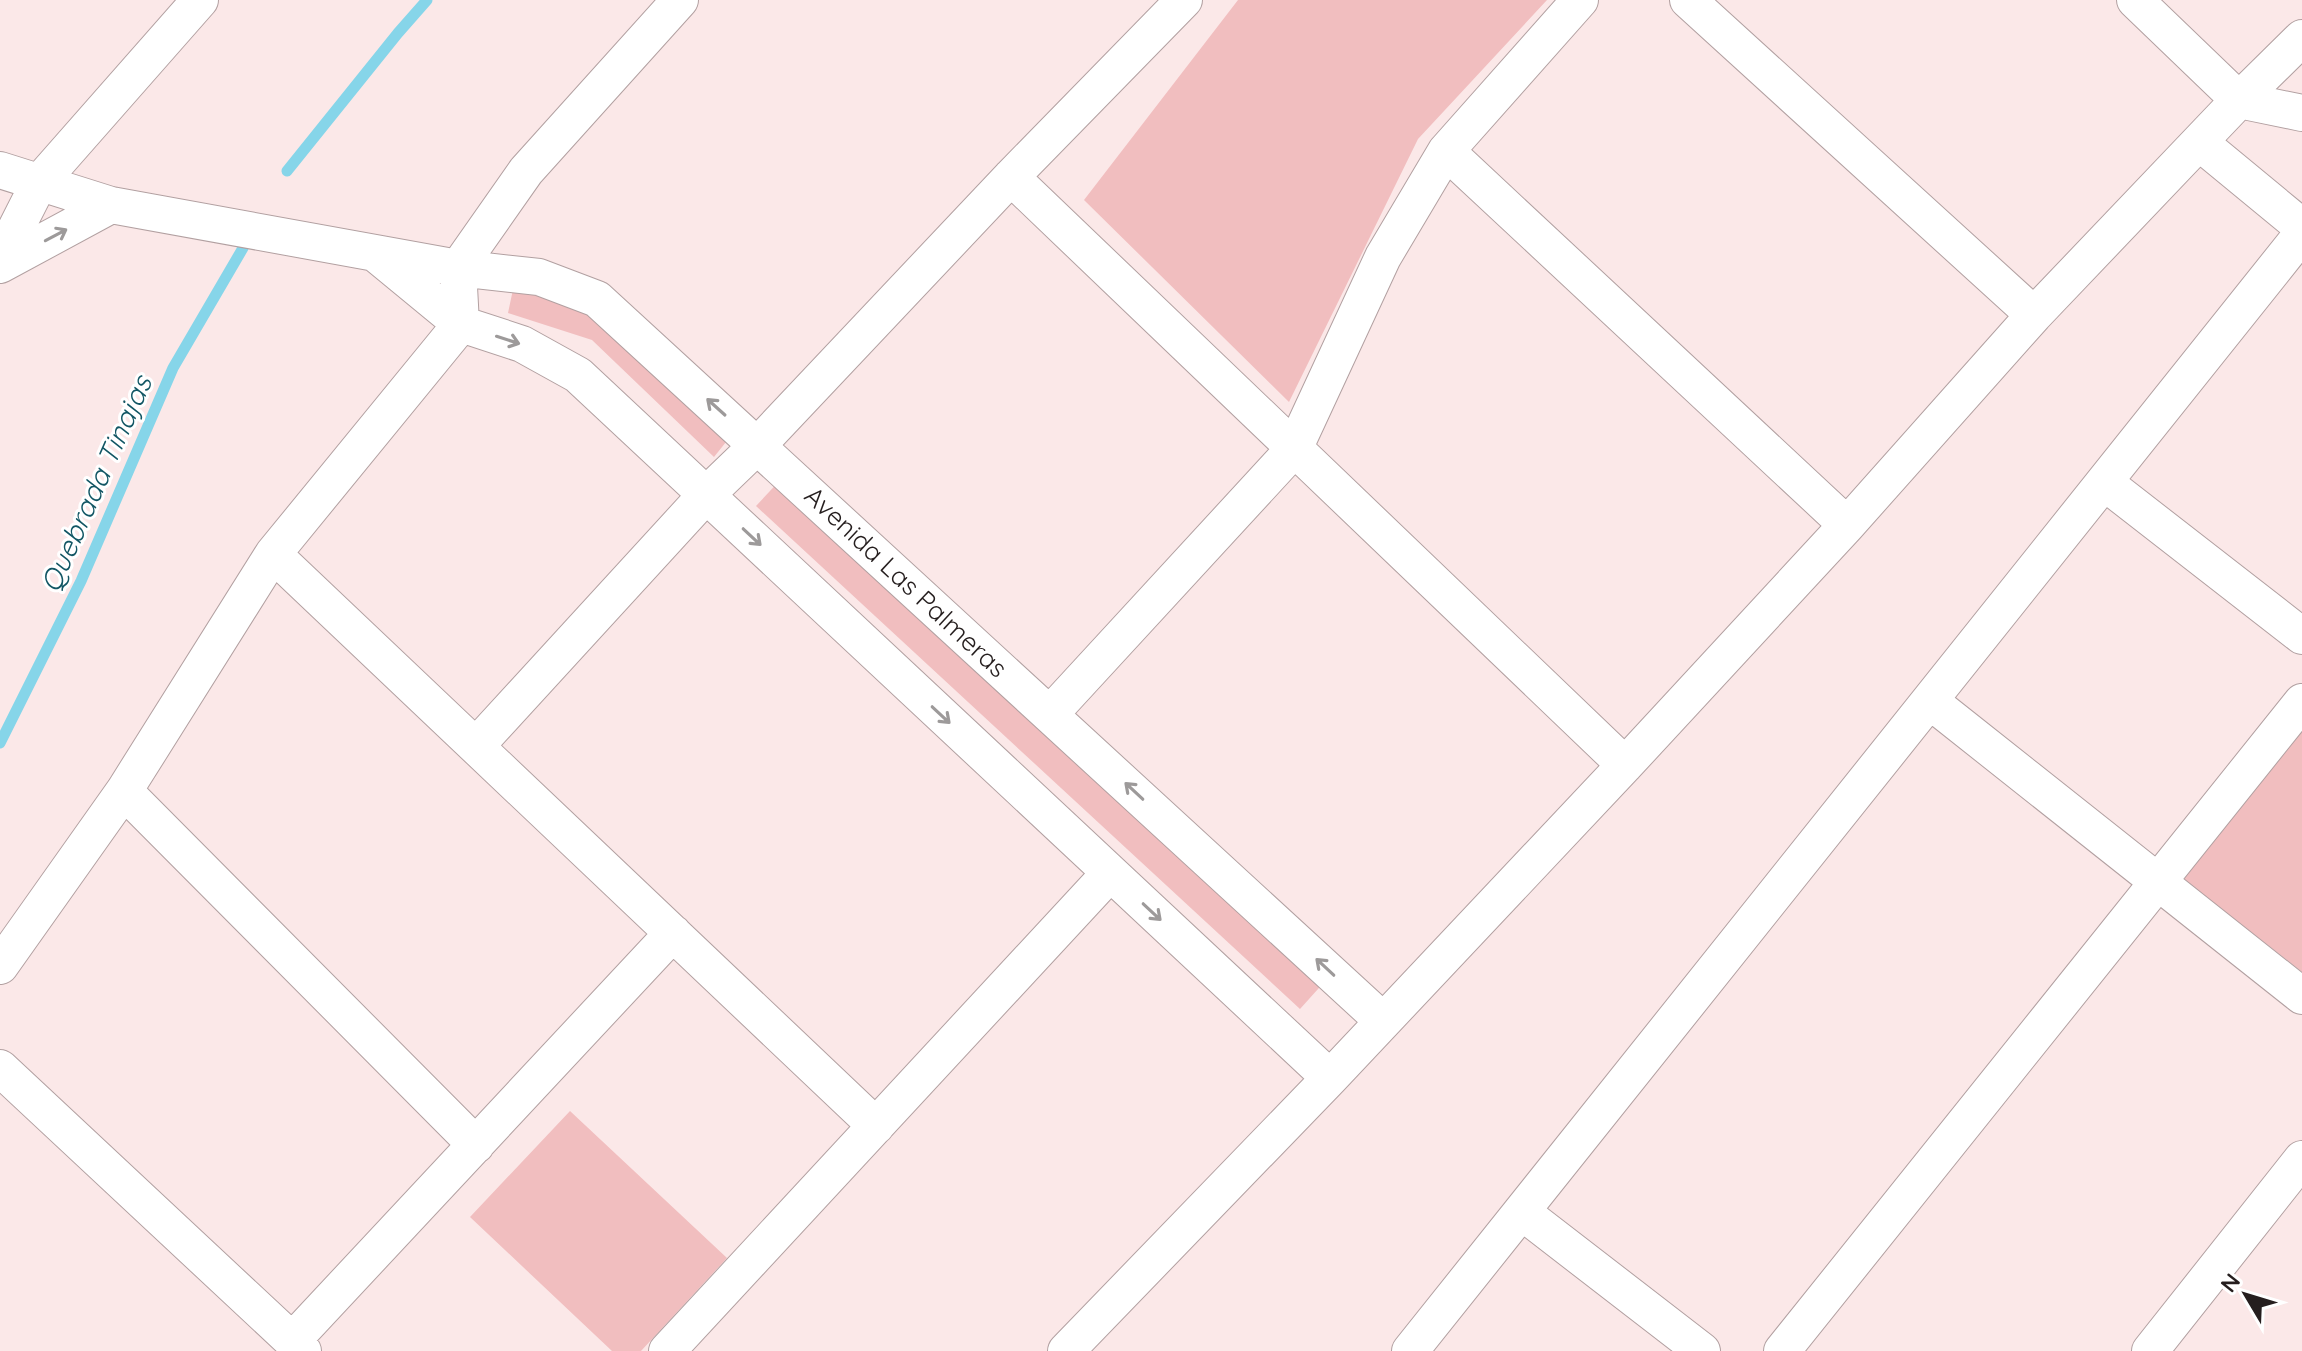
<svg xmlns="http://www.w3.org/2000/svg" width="2302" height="1351" viewBox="0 0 2302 1351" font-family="Quicksand,sans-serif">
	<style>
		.green { fill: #f1bebf }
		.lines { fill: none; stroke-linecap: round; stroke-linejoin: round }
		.stream { stroke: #86d5e9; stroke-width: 11 }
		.minor-casing { stroke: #b2a0a1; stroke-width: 38 }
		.minor { stroke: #fff; stroke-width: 36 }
		.oneway { stroke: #9d9a9a }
		.labels { text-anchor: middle; stroke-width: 6; stroke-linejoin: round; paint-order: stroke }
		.street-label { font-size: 26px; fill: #251e1e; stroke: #fff }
		.water-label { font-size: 28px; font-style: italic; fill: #125664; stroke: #fff }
	</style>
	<rect width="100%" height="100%" fill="#fbe8e8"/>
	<path class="green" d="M1238 0H1547L1418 139 1289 402 1084 200Z
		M515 280 595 308 734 432 714 457 592 340 508 313Z
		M784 476 1327 979 1300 1009 756 506Z
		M2302 715V972L2178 875Z
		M570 1111 727 1258 641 1351H612L470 1217Z"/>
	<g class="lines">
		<path class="stream" d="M287 171 398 33 427 0
			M0 743 81 581 173 368 243 248"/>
		<g class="minor-casing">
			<path id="minor" d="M1688 0 2034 315
				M2135 0 2239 100 2302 113
				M2199 142 2302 227
				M1446 151 1847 525
				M0 170 111 205 458 268 539 277 597 299 1382 1020
				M1011 177 1625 765
				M376 254 461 324 522 344 578 375 1330 1078
				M0 260 39 183 200 0
				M0 265 111 205
				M2104 482 2302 636
				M273 554 876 1126
				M1930 701 2302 996
				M1050 714 1294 449 1383 257 1446 151 1580 0
				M476 746 706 495 758 445 1011 177 1184 0
				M124 791 476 1145
				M0 966 124 791 273 554 461 324 458 268 526 171 680 0
				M0 1068 303 1351
				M1522 1212 1702 1351
				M292 1341 673 933
				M667 1351 1110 873
				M1066 1351 1330 1078 1625 765 1847 525 2034 315 2239 100 2302 38
				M1410 1351 2302 234
				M1782 1351 2302 702
				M2150 1351 2302 1159"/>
		</g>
		<use href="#minor" class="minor"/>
	</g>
	<defs><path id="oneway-shaft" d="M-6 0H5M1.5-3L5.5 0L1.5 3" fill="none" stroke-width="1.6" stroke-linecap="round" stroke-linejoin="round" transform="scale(2)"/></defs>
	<g class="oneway">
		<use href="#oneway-shaft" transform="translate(56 235) rotate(-28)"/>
		<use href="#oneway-shaft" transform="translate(508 340) rotate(18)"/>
		<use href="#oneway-shaft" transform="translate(716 407) rotate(-138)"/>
		<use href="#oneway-shaft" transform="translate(752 537) rotate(43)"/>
		<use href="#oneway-shaft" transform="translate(941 715) rotate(43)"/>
		<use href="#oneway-shaft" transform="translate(1134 791) rotate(-137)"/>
		<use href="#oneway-shaft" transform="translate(1152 912) rotate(43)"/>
		<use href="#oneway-shaft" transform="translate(1325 967) rotate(-137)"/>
	</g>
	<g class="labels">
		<g class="street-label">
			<text transform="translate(906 582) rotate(43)" y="9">Avenida Las Palmeras</text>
		</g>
		<g class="water-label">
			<text transform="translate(96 484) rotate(-66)" y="10">Quebrada Tinajas</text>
		</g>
	</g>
	<g transform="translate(2246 1295) rotate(308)" stroke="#ffffff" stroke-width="6" paint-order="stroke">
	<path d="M0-6L14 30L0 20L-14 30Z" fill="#251e1e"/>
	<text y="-12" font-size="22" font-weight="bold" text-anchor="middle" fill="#251e1e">N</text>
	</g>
</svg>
